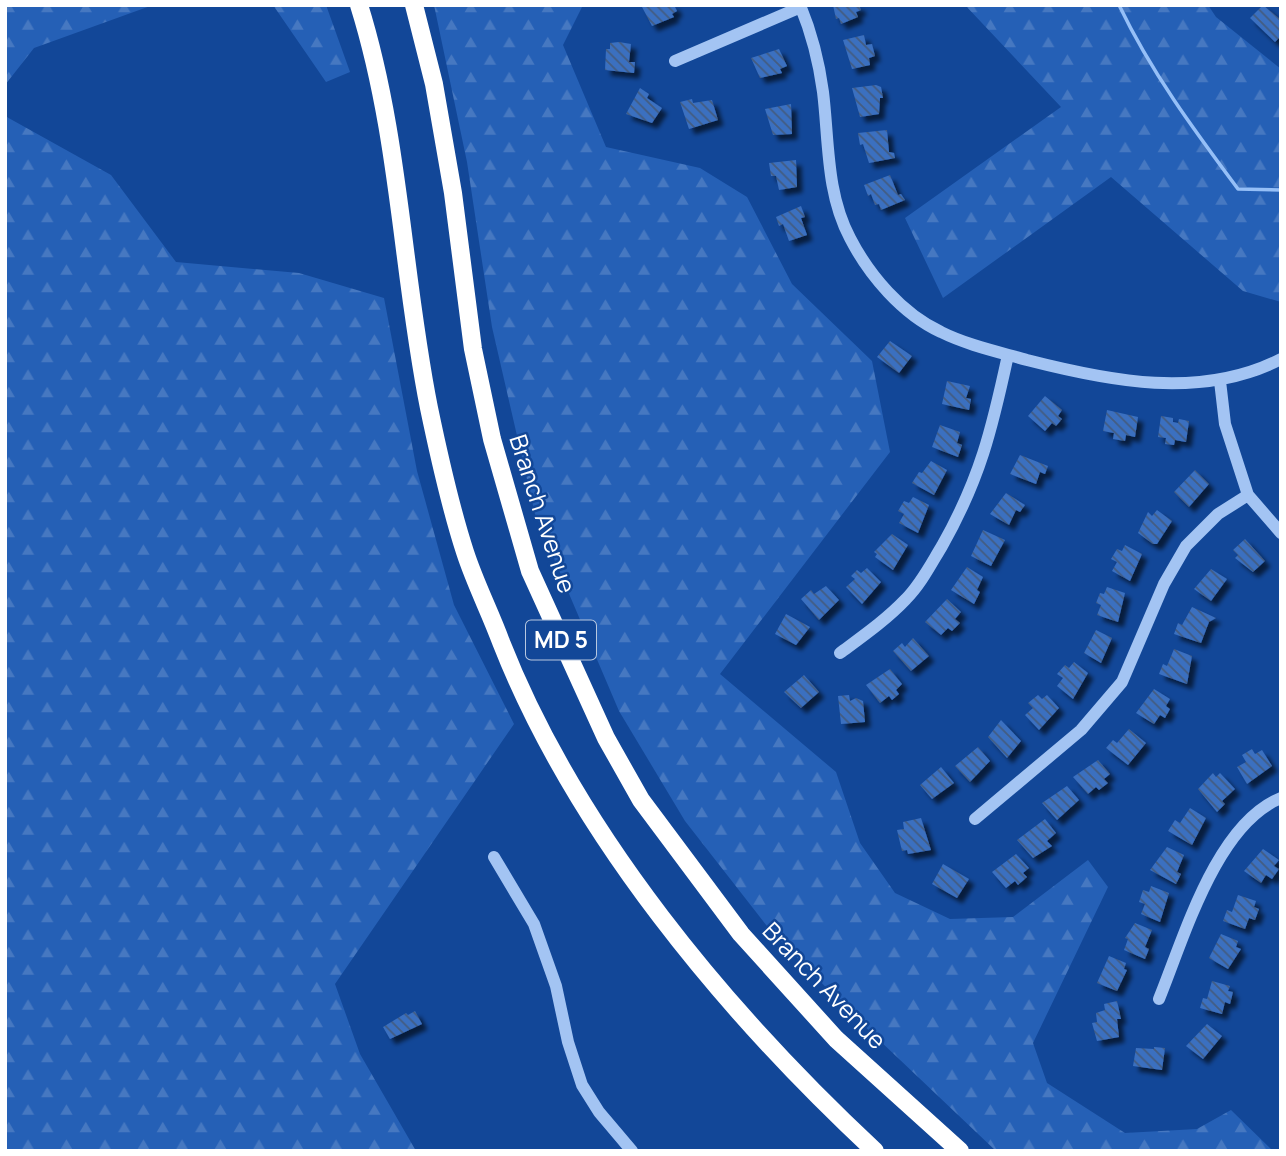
<svg xmlns="http://www.w3.org/2000/svg" width="1286" height="1156" viewBox="0 0 1286 1156" font-family="Manrope,sans-serif">
	<style>
		.forest { fill: url(#forest-firs) }
		.lines { fill: none; stroke-linecap: round; stroke-linejoin: round }
		.stream { stroke: #95bff7; stroke-width: 3.5 }
		.building { fill: url(#building-back-hatch); filter: url(#shadow) }
		.minor { stroke: #a3c4f3; stroke-width: 12 }
		.highway { stroke: #fff; stroke-width: 18 }
		.labels { text-anchor: middle; stroke-width: 5; stroke-linejoin: round; paint-order: stroke }
		.shield { fill: #124798; stroke: #b8c8e0; stroke-width: 2 }
		.shield-label { font-size: 23px; font-weight: bold; fill: #fff }
		.street-label { font-size: 24px; fill: #fff; stroke: #124798 }
	</style>
	<defs>
		<pattern id="forest-firs" width="22" height="20" patternUnits="userSpaceOnUse" patternTransform="scale(1.75)"><rect width="22" height="20" fill="#2560b6"/><path d="M5 1l3.5 6h-7zM16 11l3.5 6h-7z" fill="#4678c1"/></pattern>
		<pattern id="building-back-hatch" width="6" height="6" patternUnits="userSpaceOnUse" patternTransform="scale(1.75)"><rect width="6" height="6" fill="#3b70c0"/><path d="M-1 5l2 2M0 0l6 6M5-1l2 2" fill="none" stroke="#445c80"/></pattern>
		<filter id="shadow"><feDropShadow dx="5.5" dy="5.5" stdDeviation="2" flood-color="#0009"/></filter>
	</defs>
	<rect width="100%" height="100%" fill="#124798"/>
	<path class="forest" d="M5 5H153L34 48 5 85Z
		M273 5H326L350 72 326 82Z
		M434 5H583L563 45 606 147 700 168 747 197 792 284 872 361 890 452 720 674 836 772 860 843 895 893 950 919 1013 917 1088 860 1108 887 1033 1043 1047 1083 1125 1133 1197 1129 1231 1110 1273 1151H996L858 1020 770 930 685 821 619 711 535 514 492 327 467 162Z
		M965 5H1208L1216 17 1281 69V302L1243 291 1111 177 943 298 905 218 1061 107Z
		M5 116 111 175 176 262 299 273 384 298 417 471 454 605 514 724 335 984 360 1054 416 1151H5Z"/>
	<g class="lines">
		<path class="stream" d="M1119 5C1151 72 1194 130 1238 189L1281 190"/>
	</g>
	<path class="building" d="M641 5H674L677 11 672 14 674 17 652 26Z
		M833 5H859L861 10 856 12 858 17 841 24 839 18 836 19Z
		M1263 5 1281 20V36L1275 42 1250 18Z
		M864 35 866 45 872 44 875 56 869 58 870 65 852 69 843 40Z
		M619 42 631 44 629 62H635L634 73 605 70 606 49H610V43Z
		M779 49 787 66 780 69 782 73 760 78 751 58Z
		M876 85 881 87 883 98H880L879 114 860 117 852 88Z
		M640 88 649 94 647 98 662 108 652 123 626 114Z
		M692 99 693 103 712 100 718 120 689 129 680 102Z
		M791 104 792 134 773 135 765 109Z
		M887 130 889 152 894 153 895 158 869 163 863 144 860 145 858 133Z
		M796 160 797 187 779 190 776 176H771L769 163Z
		M890 175 898 195 901 194 905 200 881 210 879 204 875 205 871 194 868 196 864 185Z
		M801 206 805 217 801 218 807 235 789 241 783 224 779 226 776 217Z
		M890 341 912 356 899 373 877 357Z
		M947 381 970 386 966 398 971 399 969 410 942 404Z
		M1045 396 1062 410 1058 416 1062 419 1056 426 1052 423 1045 431 1028 416Z
		M1107 410 1138 417 1135 437 1126 435 1125 441 1113 439 1114 433 1103 431Z
		M1161 416 1173 418V422L1178 423 1179 419 1189 421 1186 442 1175 440 1174 445 1165 444 1166 438 1158 437Z
		M940 425 960 432 957 443 962 445 958 457 932 447Z
		M1020 455 1048 466 1045 474 1040 472 1036 484 1010 474Z
		M931 461 947 470 934 495 912 483 919 472 922 473Z
		M1195 470 1209 484 1189 507 1174 492Z
		M1006 493 1025 505 1020 512 1016 510 1009 525 990 514Z
		M913 497 929 505 918 533 899 523 904 514 898 511 904 501 909 503Z
		M1157 510 1172 521 1157 544H1153L1138 533 1148 512 1152 516Z
		M983 530 1005 540 991 566 971 556Z
		M892 534 908 545 893 570 875 557 877 554 874 552Z
		M1245 539 1265 561 1253 572 1235 558 1238 555 1233 550Z
		M1125 545 1142 554 1130 581 1112 571 1117 562 1111 559 1117 549 1122 551Z
		M967 567 983 577 977 590 980 592 974 604 951 590Z
		M867 568 881 582 862 604 846 587 855 579 851 576 857 570 861 573Z
		M1211 569 1227 579 1211 601 1194 589Z
		M826 586 839 600 819 620 801 599 811 590 814 594Z
		M1107 587 1125 593 1118 622 1097 615 1101 605 1096 603 1100 593 1104 594Z
		M947 599 961 612 955 619 960 623 952 631 948 628 941 635 925 622Z
		M1192 607 1216 618 1209 622 1201 643 1174 634 1178 623 1182 625Z
		M786 614 810 627 796 645 775 634Z
		M1096 630 1112 638 1101 663 1084 653Z
		M913 638 929 656 911 671 893 651 902 643 905 647Z
		M1174 649 1192 656 1187 684 1159 674 1163 664 1167 666Z
		M1074 662 1088 673 1073 699 1057 686 1063 678 1057 674 1065 665 1069 668Z
		M890 669 902 684 896 690 899 694 892 700 889 696 880 703 866 685Z
		M804 675 819 692 801 708 784 692Z
		M1154 689 1170 699 1166 706 1170 709 1165 718 1160 715 1154 724 1136 713Z
		M849 695 850 701 856 698 863 701 865 722 841 724 838 696Z
		M1038 695 1042 699 1047 695 1059 708 1039 730 1025 715 1033 708 1028 703Z
		M1001 720 1021 741 1007 758 988 737Z
		M1129 729 1146 743 1128 765 1106 748 1113 740 1117 743Z
		M978 747 990 761 970 782 955 766Z
		M1252 749 1255 754 1262 750 1272 766 1247 784 1237 767 1246 762 1242 755Z
		M1098 760 1110 774 1104 779 1108 783 1099 790 1096 787 1088 794 1073 777Z
		M941 767 954 783 932 799 920 785Z
		M1213 773 1216 777 1220 773 1235 789 1222 801 1225 804 1217 812 1198 789Z
		M1067 786 1079 800 1057 820 1042 803Z
		M1190 808 1206 818 1192 845 1168 831 1175 820 1180 823Z
		M921 818 931 850 908 854 907 850 902 851 897 830 904 829 903 822Z
		M1045 819 1056 833 1047 841 1052 846 1033 858 1017 840Z
		M1167 847 1184 855 1177 872 1181 874 1176 884 1150 870Z
		M1263 849 1279 860 1274 866 1279 869 1272 879 1266 875 1261 883 1244 871Z
		M1016 854 1029 868 1023 873 1027 877 1018 885 1015 881 1006 888 992 872Z
		M943 864 969 879 957 898 932 884Z
		M1151 886 1169 893 1160 922 1141 914 1145 904 1139 902 1143 890 1149 892Z
		M1238 895 1256 901 1254 907 1259 909 1255 920 1249 918 1245 929 1223 921 1227 910 1232 912Z
		M1135 923 1152 930 1145 947 1149 949 1145 959 1124 950 1128 939 1125 938Z
		M1221 934 1238 941 1236 947 1241 949 1228 969 1209 958Z
		M1109 956 1126 963 1124 969 1127 970 1117 991 1097 983Z
		M1212 981 1230 986 1228 991 1233 992 1230 1004 1225 1002 1222 1014 1200 1008 1203 998 1207 999Z
		M1117 1001 1121 1019H1117L1119 1037 1097 1041 1092 1023 1097 1022 1096 1013 1105 1010 1104 1004Z
		M415 1011 422 1024 390 1039 383 1027 406 1013 408 1015Z
		M1207 1024 1222 1036 1203 1059 1186 1046Z
		M1154 1047 1165 1048 1162 1070 1133 1066 1136 1048 1154 1049Z"/>
	<g class="lines">
		<path class="minor" d="M800 5C812 34 819 62 823 92 829 141 826 193 850 238 869 275 902 314 941 332 967 345 999 352 1027 360 1109 381 1201 400 1281 359
			M675 61 801 7
			M1220 381 1225 424 1248 495 1281 533
			M840 653C863 636 886 620 906 599 921 584 931 564 942 546 980 479 992 429 1008 355
			M975 819 1081 730 1122 682 1164 584 1186 546 1218 514 1248 495
			M494 857 534 924 556 986 568 1042 582 1085 599 1112 632 1151
			M1159 999C1184 938 1216 824 1281 798"/>
		<path class="highway" d="M359 5C400 136 402 274 429 408 439 456 450 506 465 552 475 583 490 612 501 642 576 833 727 1013 875 1151
			M414 5 434 84 453 193 473 349 492 439 530 571 606 738 641 800 741 934 836 1039 960 1151"/>
	</g>
	<g class="labels">
		<rect class="shield" x="526" y="620.5" width="70" height="39" rx="5"/>
		<g class="shield-label">
			<text x="561" y="648">MD 5</text>
		</g>
		<g class="street-label">
			<text transform="translate(542 514) rotate(72)" y="8">Branch Avenue</text>
			<text transform="translate(824 986) rotate(46)" y="8">Branch Avenue</text>
		</g>
	</g>
	<rect width="1286" height="1156" fill="none" stroke="#ffffff" stroke-width="14"/>
</svg>
